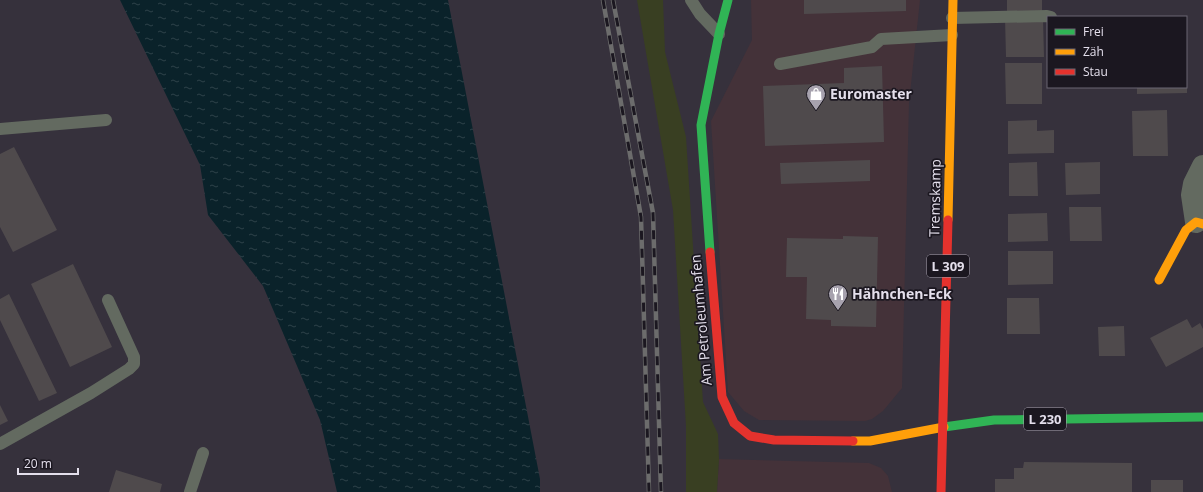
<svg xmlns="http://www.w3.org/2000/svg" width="1203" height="492" viewBox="0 0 1203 492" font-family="'Open Sans',sans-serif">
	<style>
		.commercial { fill: #443239 }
		.green { fill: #393f22 }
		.water { fill: url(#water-ripples) }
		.building { fill: #4f4a4c }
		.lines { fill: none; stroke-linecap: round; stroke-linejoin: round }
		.lane { stroke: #636a60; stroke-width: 12 }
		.street { stroke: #636a60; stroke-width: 22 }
		.fast { stroke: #30b455; stroke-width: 9 }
		.slow { stroke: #ff9f0a; stroke-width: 9 }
		.jam { stroke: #e5322d; stroke-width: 9 }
		.rail-casing { stroke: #6c6c6c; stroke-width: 4.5 }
		.rail { stroke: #1b1720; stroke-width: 3; stroke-dasharray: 9; stroke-linecap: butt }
		.labels { text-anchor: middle; stroke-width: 3.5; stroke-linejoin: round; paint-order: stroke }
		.shield { fill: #1b1720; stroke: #a8a3af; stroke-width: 1 }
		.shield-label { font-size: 13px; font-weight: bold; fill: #e4dfec }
		.poi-label { font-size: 14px; font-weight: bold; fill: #e4dfec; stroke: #1b1720; text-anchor: start }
		.street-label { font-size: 14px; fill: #e4dfec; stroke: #1b1720 }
	</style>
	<defs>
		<pattern id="water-ripples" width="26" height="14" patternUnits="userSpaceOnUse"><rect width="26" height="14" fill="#0a222a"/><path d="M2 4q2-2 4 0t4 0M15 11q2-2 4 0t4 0" fill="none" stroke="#2e4249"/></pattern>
	</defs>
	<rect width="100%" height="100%" fill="#36313c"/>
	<path class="commercial" d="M751 0H920L909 103 902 388 883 411 872 419 865 421 759 420 744 411 728 392 711 121 752 40Z
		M719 459 869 463 881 468 888 476 892 492H717Z"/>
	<path class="green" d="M637 0H663L665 52 686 137 703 402 718 434 719 459 717 492H686V426L673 210Z"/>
	<path class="water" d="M120 0H448L540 479V492H337L320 420 263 286 208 215 200 165Z"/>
	<path class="building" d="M804 0H906V11L804 14Z
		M1007 0H1042V11L1007 12Z
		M1005 18H1043L1044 57H1006Z
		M1005 63H1042V104H1006Z
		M882 66 884 142 765 146 763 86 844 83V68Z
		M1137 87H1187V93L1137 94Z
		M1167 110 1168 156H1133L1132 111Z
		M1037 120V131L1054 130V153L1008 154V121Z
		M14 147 57 230 13 252 0 227V154Z
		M870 160V181L781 184 780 163Z
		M1037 162 1038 196H1009V163Z
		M1100 162V194L1066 195 1065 163Z
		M1069 207H1101L1102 241H1070Z
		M1047 213 1048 241 1008 242V214Z
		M843 236 878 237 876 327 831 326V320L806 319 807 277H786L787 238 843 239Z
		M1008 251H1053V284L1008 285Z
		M73 264 112 347 70 367 31 284Z
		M9 294 57 393 39 401 0 320V299Z
		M1007 298H1039L1040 334H1007Z
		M1187 319 1192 328 1200 323 1203 329V347L1166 367 1150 338Z
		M1124 326 1125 356H1099L1098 327Z
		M0 405 8 421 0 425Z
		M1024 462 1132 463V492H995V479H1014V468H1023Z
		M116 470 162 484 160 492H109Z
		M1151 480H1183V492H1151Z"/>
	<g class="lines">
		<path class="lane" d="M691 0 700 14 719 34
			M952 18 1047 16 1051 17
			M780 64 872 47 881 39 952 35
			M0 129 106 120
			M0 444 91 393 129 369 134 364V357L108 300
			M190 492 203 453"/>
		<path class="street" d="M1196 222 1192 195 1194 184 1203 166"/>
		<path class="fast" d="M710 252 701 125 719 34 728 0
			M944 427 994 420 1203 417"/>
		<path class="slow" d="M948 220 953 0
			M1159 280 1186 230 1196 222 1203 224
			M853 441H870L944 427"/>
		<path class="jam" d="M710 252 722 397 734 423 750 436 774 440 853 441
			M941 492 948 220"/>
		<g class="rail-casing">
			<path id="rail" d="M603 0 641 217 649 492
				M613 0 653 213 661 492"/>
		</g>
		<use href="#rail" class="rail"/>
	</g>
	<defs>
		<g id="shop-pin" transform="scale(1)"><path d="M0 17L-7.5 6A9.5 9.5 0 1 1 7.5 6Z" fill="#a7a2ae" stroke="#1b1720"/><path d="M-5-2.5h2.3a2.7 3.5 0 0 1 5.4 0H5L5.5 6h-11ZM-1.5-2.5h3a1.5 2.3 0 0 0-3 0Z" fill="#fff"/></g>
		<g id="restaurant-pin" transform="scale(1)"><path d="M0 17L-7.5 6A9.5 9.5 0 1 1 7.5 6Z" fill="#a7a2ae" stroke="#1b1720"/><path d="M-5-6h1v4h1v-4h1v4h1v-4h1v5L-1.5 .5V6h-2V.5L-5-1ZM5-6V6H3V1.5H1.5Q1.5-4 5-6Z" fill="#fff"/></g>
	</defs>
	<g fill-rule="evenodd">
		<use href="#shop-pin" x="816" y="94"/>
		<use href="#restaurant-pin" x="838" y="294"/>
	</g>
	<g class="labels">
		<g class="shield">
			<rect x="927" y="255" width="42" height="22" rx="3"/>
			<rect x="1024" y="408" width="42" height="22" rx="3"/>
		</g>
		<g class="shield-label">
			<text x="948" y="271">L 309</text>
			<text x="1045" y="424">L 230</text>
		</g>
		<g class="poi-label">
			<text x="830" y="99">Euromaster</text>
			<text x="852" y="299">Hähnchen-Eck</text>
		</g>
		<g class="street-label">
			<text transform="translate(935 198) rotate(-89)" y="5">Tremskamp</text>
			<text transform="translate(701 320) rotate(-95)" y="5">Am Petroleumhafen</text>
		</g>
	</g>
	<rect x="1047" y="16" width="140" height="72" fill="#1b1720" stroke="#6b6772"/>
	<rect x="1055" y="29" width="20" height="6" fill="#30b455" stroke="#6b6772"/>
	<text x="1083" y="36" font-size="12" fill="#e4dfec">Frei</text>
	<rect x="1055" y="49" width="20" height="6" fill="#ff9f0a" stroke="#6b6772"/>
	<text x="1083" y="56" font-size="12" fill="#e4dfec">Zäh</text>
	<rect x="1055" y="69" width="20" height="6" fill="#e5322d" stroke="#6b6772"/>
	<text x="1083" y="76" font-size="12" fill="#e4dfec">Stau</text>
	<path d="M18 468v6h60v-6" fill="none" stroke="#e4dfec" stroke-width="2"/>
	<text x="24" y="468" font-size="12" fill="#e4dfec" stroke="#1b1720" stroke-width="3" paint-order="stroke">20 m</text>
</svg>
